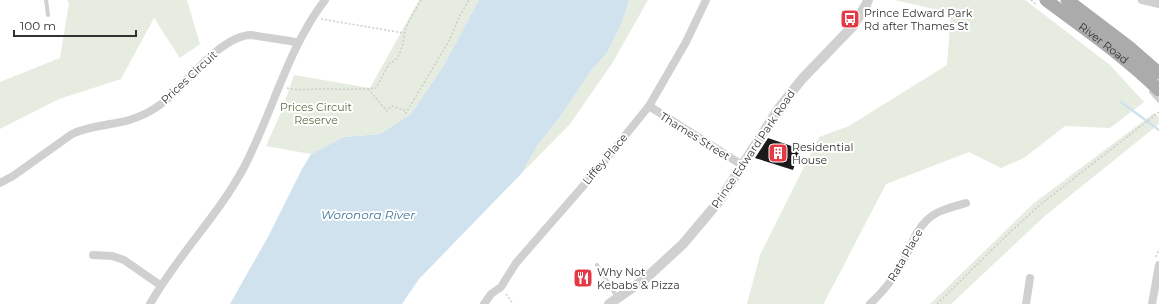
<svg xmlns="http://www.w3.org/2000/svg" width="1159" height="304" viewBox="0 0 1159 304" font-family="Montserrat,sans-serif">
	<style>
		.green { fill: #e6ecdf }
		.water { fill: #cfe2ee }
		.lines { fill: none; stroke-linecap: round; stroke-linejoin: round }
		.stream { stroke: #cfe2ee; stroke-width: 2.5 }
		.building { fill: #1a1a1a }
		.path { stroke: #cdcdcd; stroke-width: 1.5; stroke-dasharray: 2 2; stroke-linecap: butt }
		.service { stroke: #d0d0d0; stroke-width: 4 }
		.minor { stroke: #d0d0d0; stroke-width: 8 }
		.tertiary { stroke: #d0d0d0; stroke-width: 10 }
		.primary { stroke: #ababab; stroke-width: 13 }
		.labels { text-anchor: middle; stroke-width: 4; stroke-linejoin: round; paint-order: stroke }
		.poi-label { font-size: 11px; fill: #333; stroke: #fff; text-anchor: start }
		.street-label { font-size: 11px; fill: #333; stroke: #fff }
		.park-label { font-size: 11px; fill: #56703f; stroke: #fff }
		.water-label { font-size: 12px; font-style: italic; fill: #3f7597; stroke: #fff }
	</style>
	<rect width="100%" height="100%" fill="#fff"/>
	<path class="green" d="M67 0H187L200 44 180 58 154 18 121 79 59 99 0 129V82L60 58 69 3Z
		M419 0H479L444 65 411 114 380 134 344 137 311 154 266 146 282 110 294 75 370 88Z
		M629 0H648L613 62 570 124 522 173 537 146 562 114 593 68 607 53 623 20Z
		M895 0H1025L1110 65 1144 102 1110 128 1065 126 1024 158 1001 168 969 152 886 184 824 303 825 304H747L760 255 819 137 849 126 947 65 951 13Z
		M1154 113 1159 117V124L1046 215 951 304H930L1034 203Z"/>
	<path class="water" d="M479 0H629L623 20 607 53 593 68 562 114 537 146 522 173 419 279 402 304H230L269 235 302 169 311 154 344 137 380 134 411 114 444 65Z"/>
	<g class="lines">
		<path class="stream" d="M1121 102 1159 130"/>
	</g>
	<path class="building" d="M768 138 800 149 793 170 755 158Z"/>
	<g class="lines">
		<path class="path" d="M1031 0 1037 5
			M321 19 404 33
			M287 88C298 91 311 89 322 89 340 89 358 90 376 88L389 64 395 60 399 55 402 47 406 27 421 0
			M368 89 387 111 392 106 406 111V113L450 39 460 15 469 0
			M1156 257 1159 249
			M506 294 513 304
			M937 304 1008 234 1041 204 1159 112"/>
		<path class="service" d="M46 0 48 15
			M1151 92 1159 101
			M597 265 617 297"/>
		<path class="minor" d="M1142 0 1159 4
			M649 106 742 165
			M0 183 13 176 72 134C86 127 101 126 116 123 134 120 152 112 166 100 188 81 221 36 251 35L290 41 298 43
			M93 255 112 256 124 260 160 285
			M150 304C177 256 217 217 243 169 272 115 287 49 325 0
			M484 304 491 294 501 287 516 263 598 169 649 106 686 42 706 0
			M870 304C884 291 895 277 904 260 911 247 915 231 927 220 937 210 953 207 966 203
			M1026 304 1030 278
			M1152 304 1159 265"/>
		<path class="tertiary" d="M609 304 645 279 683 244 720 200 779 108 802 79 853 26 866 5 868 0"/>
		<g class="primary">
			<path id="s1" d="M1046 0C1085 29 1124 56 1159 90"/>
			<path d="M1067 0 1129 47 1159 73"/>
		</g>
	</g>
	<defs>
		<g id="bus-square" transform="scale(1)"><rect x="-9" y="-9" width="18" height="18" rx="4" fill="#e63946" stroke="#fff"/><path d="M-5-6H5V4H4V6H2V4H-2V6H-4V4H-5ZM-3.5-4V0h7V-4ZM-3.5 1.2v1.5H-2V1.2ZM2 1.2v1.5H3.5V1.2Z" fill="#fff"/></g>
		<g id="building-square" transform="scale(1)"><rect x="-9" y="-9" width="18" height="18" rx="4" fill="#e63946" stroke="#fff"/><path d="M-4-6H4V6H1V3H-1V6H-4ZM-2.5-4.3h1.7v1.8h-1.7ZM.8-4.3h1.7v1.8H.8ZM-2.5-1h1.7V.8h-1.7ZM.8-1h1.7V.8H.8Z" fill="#fff"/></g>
		<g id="restaurant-square" transform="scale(1)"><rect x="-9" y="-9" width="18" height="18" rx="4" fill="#e63946" stroke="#fff"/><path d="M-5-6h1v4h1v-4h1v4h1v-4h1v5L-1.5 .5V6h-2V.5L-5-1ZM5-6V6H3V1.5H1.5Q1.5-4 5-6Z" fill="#fff"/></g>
	</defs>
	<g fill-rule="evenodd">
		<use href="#bus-square" x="850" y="19"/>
		<use href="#building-square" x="778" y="153"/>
		<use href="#restaurant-square" x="583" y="278"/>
	</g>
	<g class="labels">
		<g class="poi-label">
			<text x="864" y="17">Prince Edward Park<tspan x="864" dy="13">Rd after Thames St</tspan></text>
			<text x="792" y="151">Residential<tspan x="792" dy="13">House</tspan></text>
			<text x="597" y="276">Why Not<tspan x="597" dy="13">Kebabs &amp; Pizza</tspan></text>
		</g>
		<g class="street-label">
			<text dy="4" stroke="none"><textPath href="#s1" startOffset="72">River Road</textPath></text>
			<text transform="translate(189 77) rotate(-43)" y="4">Prices Circuit</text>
			<text transform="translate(695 136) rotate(32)" y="4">Thames Street</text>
			<text transform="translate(753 149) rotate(-56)" y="4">Prince Edward Park Road</text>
			<text transform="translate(605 159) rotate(-50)" y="4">Liffey Place</text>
			<text transform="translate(905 255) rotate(-60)" y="4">Rata Place</text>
		</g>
		<g class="park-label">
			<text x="316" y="111">Prices Circuit<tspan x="316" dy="13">Reserve</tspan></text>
		</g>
		<g class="water-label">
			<text x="368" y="219">Woronora River</text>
		</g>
	</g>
	<path d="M14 30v6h122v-6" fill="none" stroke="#333333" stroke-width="2"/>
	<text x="20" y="30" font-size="12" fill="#333333" stroke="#ffffff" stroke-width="3" paint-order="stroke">100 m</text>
</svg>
